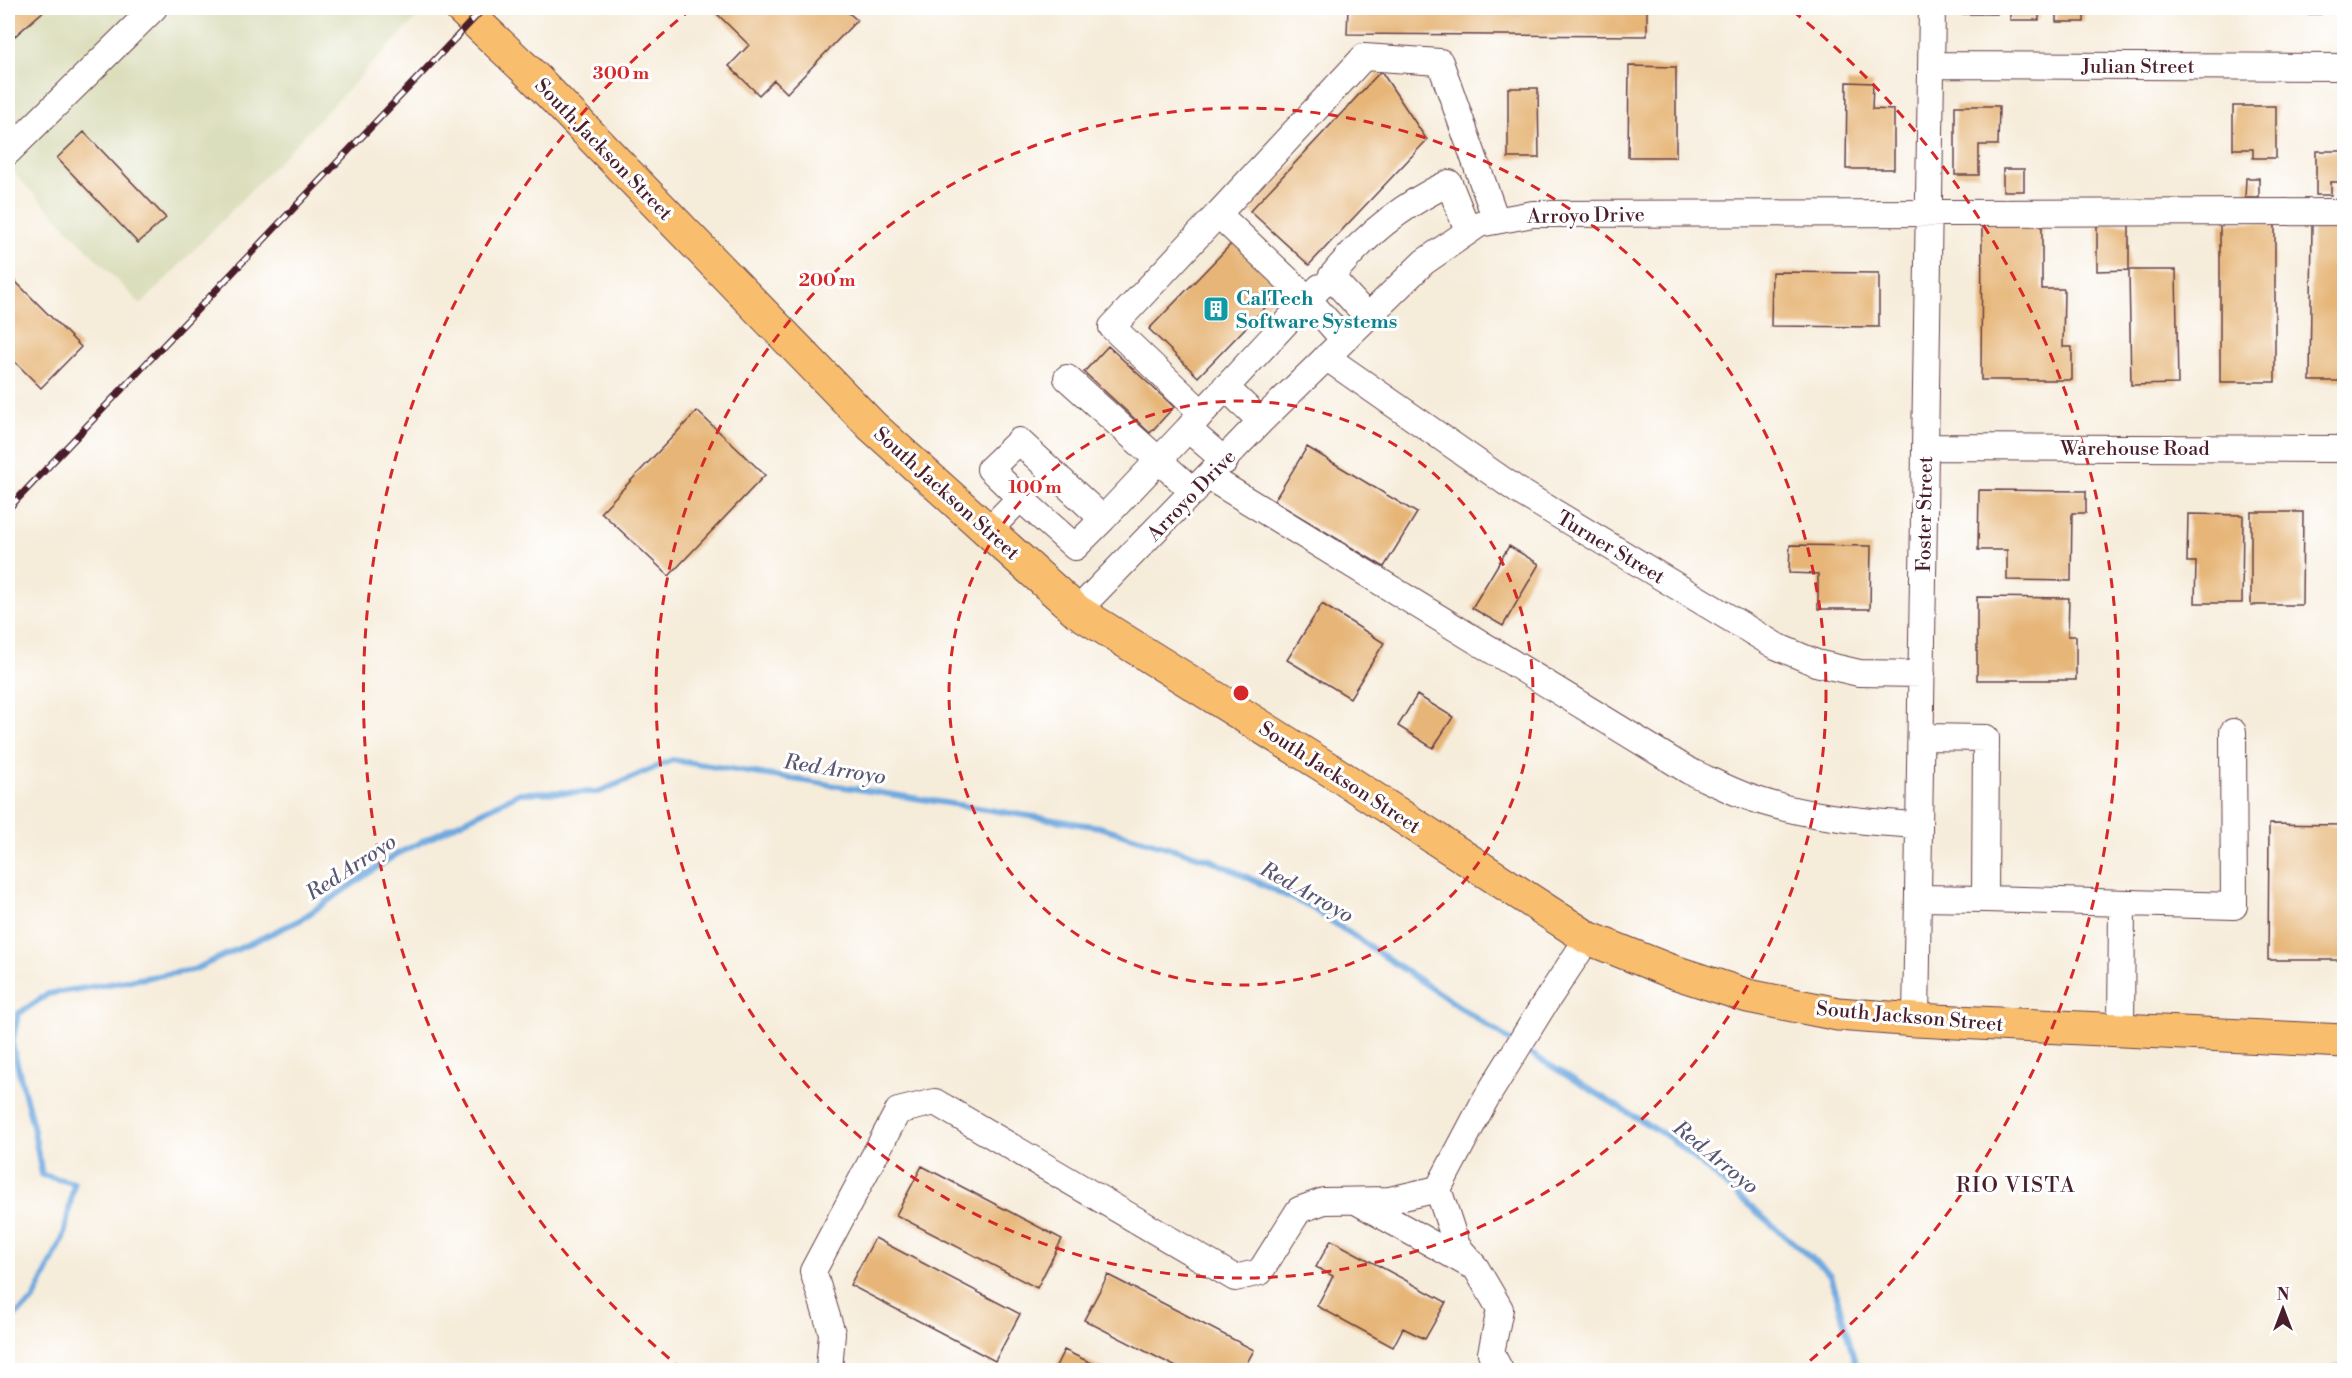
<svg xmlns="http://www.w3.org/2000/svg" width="2352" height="1378" viewBox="0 0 2352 1378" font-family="'Libre Bodoni',serif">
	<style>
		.built { fill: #dbdebc }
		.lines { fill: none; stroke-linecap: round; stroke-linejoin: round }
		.stream { stroke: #6ea9df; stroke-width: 6 }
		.building { fill: #e6b577 }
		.minor-casing { stroke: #643e45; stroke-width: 28 }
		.major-casing { stroke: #643e45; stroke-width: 35 }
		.minor { stroke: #fff; stroke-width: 26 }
		.major { stroke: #f9be6d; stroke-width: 33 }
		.rail-casing { stroke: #4a1f2b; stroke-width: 7 }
		.rail { stroke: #fff; stroke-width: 4.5; stroke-dasharray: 14; stroke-linecap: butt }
		.ring { fill: none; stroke: #d62828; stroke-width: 3; stroke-dasharray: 10 8 }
		.labels { text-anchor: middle; stroke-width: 6; stroke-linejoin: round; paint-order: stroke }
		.street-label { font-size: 20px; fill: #4a1f2b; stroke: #fff }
		.culture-label { font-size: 20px; font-weight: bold; fill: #0d838f; stroke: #fff; text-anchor: start }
		.water-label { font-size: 21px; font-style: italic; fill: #585673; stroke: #fff }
		.neighbourhood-label { font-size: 21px; letter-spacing: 1.5px; fill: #4a1f2b; stroke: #fff }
		.centre { fill: #d62828; stroke: #fff; stroke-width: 3 }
		.ring-label { font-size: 18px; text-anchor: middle; font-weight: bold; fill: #d62828; stroke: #fff; stroke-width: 6; stroke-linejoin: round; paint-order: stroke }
	</style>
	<rect width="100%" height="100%" fill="#fff"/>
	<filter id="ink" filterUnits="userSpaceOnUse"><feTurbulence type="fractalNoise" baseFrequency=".0167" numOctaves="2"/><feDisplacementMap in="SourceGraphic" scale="12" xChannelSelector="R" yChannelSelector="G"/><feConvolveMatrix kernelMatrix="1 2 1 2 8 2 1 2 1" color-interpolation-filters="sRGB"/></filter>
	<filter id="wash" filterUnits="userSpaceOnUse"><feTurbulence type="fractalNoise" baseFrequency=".008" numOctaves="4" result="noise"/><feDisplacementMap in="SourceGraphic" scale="24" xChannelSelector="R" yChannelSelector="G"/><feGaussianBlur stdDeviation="1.35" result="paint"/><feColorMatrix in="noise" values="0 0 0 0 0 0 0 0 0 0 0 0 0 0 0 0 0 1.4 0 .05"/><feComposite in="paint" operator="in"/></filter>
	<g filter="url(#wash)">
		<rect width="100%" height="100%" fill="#f6ecda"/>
		<path class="built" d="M8 8H426L141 305 8 167Z"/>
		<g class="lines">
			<path class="stream" d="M1523 1049 1670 1138 1831 1275 1857 1370
				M8 1321 33 1301 64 1236 74 1183 42 1175 33 1126 12 1044 18 1014 48 994 193 970 300 920 395 855 520 793 599 792 672 760 1099 827 1211 860 1312 908 1515 1044
				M2326 1370 2344 1367"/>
		</g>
		<g id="blocks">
			<path class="building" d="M8 8H47L8 42Z
				M711 8H843L857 20 787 93 774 80 759 95 729 66 749 45Z
				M1348 8 1647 9V36L1347 34Z
				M1960 8H1997V14H1960Z
				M2010 8H2039V20H2010Z
				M2056 8H2084V22H2056Z
				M2282 8H2321V14H2282Z
				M1629 66 1676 67V157H1628Z
				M1381 71 1427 140 1309 265 1250 211Z
				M1847 82 1873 83 1872 109 1894 110V169H1846Z
				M1508 88H1538L1539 158H1508Z
				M1955 106H1999L1998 145H1979V175H1955Z
				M2233 106H2276V158H2253V149H2233Z
				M84 132 166 218 138 243 57 158Z
				M2316 151H2344V182H2331V195H2316Z
				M2003 169H2024V191H2003Z
				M2246 178H2259V198H2245Z
				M1982 222 2042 223V289H2064L2063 347H2072V380H1981Z
				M2220 223H2275V382H2220Z
				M2129 224V270H2176L2178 384 2131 385 2129 270 2097 271V225Z
				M2312 224 2344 225V381H2310Z
				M1234 241 1284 288 1198 377 1149 329Z
				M1772 272 1879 273V327L1771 326Z
				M8 274 81 347 41 388 8 355Z
				M1108 346 1174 407 1150 433 1084 372Z
				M697 411 765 475 669 576 601 512Z
				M1307 447 1417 513 1384 567 1274 501Z
				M1979 490 2086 491V513H2072L2071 581 2007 580V550H1978Z
				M2251 512H2303L2302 605H2251Z
				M2188 514 2243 515 2242 603H2195L2196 562H2187Z
				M1790 545 1871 546 1870 609H1818V574L1789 573Z
				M1509 546 1539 564 1503 626 1472 608Z
				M1977 597 2069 598 2068 636H2076V680H1977Z
				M1322 604 1384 643 1350 698 1287 660Z
				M1417 695 1453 717 1433 748 1398 726Z
				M2269 824 2344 825V960H2268Z
				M922 1166 1062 1239 1037 1288 896 1215Z
				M875 1238 1020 1314 995 1361 850 1285Z
				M1331 1240 1446 1302 1425 1339 1403 1328 1393 1347 1317 1306 1333 1276 1316 1267Z
				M1108 1275 1254 1350 1243 1370H1182L1084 1320Z
				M1064 1350 1106 1370H1054Z"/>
		</g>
	</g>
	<g filter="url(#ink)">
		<use href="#blocks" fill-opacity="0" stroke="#643e45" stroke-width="1.5"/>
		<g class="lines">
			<g class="minor-casing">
				<path id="minor" d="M1931 65 2344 67
					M8 152 154 8
					M1218 214 1364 57 1440 62 1496 220
					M1320 287 1308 299 1344 340
					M1368 317 1331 277C1363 237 1402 205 1449 183L1468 231
					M1326 357 1517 490 1776 646 1816 663 1859 673 1922 674
					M1067 378 1194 492
					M1225 387 1261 421
					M1188 429 1202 413 1112 327 1218 214 1308 299 1202 413
					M1925 447 2344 449
					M1209 477 1689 771C1707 779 1725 788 1743 795 1798 816 1861 822 1919 825
					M1103 519 1188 429 1225 461
					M988 531 1020 498 990 469 1019 441 1103 519 1075 547 1020 498
					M1077 611 1261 421 1424 262 1479 224 1533 214 2344 212
					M1918 898 1985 899 1986 738 1921 737
					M1985 899 2234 906 2233 732
					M1916 1020 1932 8
					M2121 1029 2122 903
					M1356 1201 1468 1264
					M829 1370 832 1333 813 1271 898 1111 935 1102 1235 1278 1260 1272 1299 1210 1324 1201 1390 1200 1438 1189
					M1500 1370 1491 1353 1500 1309 1476 1268 1457 1246 1438 1189 1485 1100 1543 1006 1588 938"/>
			</g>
			<g class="major-casing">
				<path id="major" d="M461 8 534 77 872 426 1077 611 1335 773 1588 938 1668 970 1748 996 1838 1014 1916 1020 2344 1041"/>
			</g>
			<use href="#minor" class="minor"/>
			<use href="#major" class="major"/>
			<g class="rail-casing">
				<path id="rail" d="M8 509 484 8"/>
			</g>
			<use href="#rail" class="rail"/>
		</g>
	</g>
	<g class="ring">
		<circle cx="1241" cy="693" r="292"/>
		<circle cx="1241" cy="693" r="585"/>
		<path d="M683 1370A877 877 0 0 1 689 11M1793 11A877 877 0 0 1 1799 1370"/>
	</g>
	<defs>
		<g id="building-square" transform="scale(1.35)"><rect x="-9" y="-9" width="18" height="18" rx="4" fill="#0f9aa8" stroke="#fff"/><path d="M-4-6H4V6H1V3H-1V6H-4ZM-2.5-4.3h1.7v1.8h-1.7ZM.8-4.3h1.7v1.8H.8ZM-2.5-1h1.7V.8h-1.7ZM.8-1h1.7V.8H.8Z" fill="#fff"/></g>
	</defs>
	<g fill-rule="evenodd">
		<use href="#building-square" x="1216" y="309"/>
	</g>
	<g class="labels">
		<g class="street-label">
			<text x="2138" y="73">Julian Street</text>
			<text transform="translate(604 149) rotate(46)" y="7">South Jackson Street</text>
			<text transform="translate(1586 215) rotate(-1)" y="7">Arroyo Drive</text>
			<text x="2135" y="455">Warehouse Road</text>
			<text transform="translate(947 493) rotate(42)" y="7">South Jackson Street</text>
			<text transform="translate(1191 495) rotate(-46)" y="7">Arroyo Drive</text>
			<text transform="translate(1924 514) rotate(-89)" y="7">Foster Street</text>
			<text transform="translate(1611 547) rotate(31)" y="7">Turner Street</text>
			<text transform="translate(1340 777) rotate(33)" y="7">South Jackson Street</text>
			<text transform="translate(1910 1016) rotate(5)" y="7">South Jackson Street</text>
		</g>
		<g class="culture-label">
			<text x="1236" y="305">CalTech<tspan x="1236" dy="23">Software Systems</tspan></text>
		</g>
		<g class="water-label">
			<text transform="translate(835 769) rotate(9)" y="7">Red Arroyo</text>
			<text transform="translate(351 867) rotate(-33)" y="7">Red Arroyo</text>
			<text transform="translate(1307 892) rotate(29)" y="7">Red Arroyo</text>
			<text transform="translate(1716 1157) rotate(39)" y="7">Red Arroyo</text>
		</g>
		<g class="neighbourhood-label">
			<text x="2016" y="1192">RIO VISTA</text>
		</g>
	</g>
	<circle cx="1241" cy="693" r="9" class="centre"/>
	<g class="ring-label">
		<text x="621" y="79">300 m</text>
		<text x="827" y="286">200 m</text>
		<text x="1035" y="493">100 m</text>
	</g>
	<rect width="2352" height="1378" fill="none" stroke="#fff" stroke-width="30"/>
	<g transform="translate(2283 1309)" stroke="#ffffff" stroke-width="4.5" paint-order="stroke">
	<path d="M0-4.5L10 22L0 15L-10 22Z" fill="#4a1f2b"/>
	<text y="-9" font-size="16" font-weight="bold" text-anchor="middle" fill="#4a1f2b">N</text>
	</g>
</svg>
